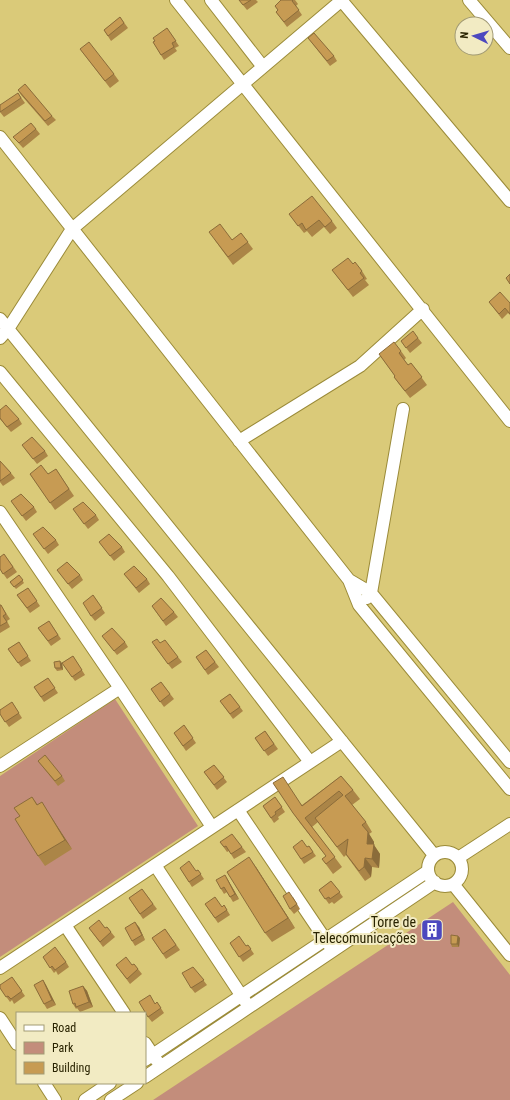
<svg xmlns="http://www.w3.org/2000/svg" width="510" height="1100" viewBox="0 0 510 1100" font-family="'Roboto Condensed',sans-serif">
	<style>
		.green { fill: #c38d7b }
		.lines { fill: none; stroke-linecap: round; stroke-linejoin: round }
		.minor-casing { stroke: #9b8b39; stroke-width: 14 }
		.minor { stroke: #fff; stroke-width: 12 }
		.wall { fill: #ab8547 }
		.shaded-wall { fill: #8b6c3a }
		.building { fill: #c79b53; stroke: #8b6c3a }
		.labels { text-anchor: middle; stroke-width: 4; stroke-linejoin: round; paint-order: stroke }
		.poi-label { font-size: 14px; fill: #292301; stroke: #f2ebc3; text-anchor: end }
	</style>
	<rect width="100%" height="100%" fill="#daca79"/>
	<path class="green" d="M115 699 198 826 0 957V776Z
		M453 902 510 975V1100H153Z"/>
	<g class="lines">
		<g class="minor-casing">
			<path id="minor" d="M176 0 510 421
				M211 0 263 67
				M341 0 510 201
				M469 0 510 48
				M0 137 349 580 359 605 510 789
				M0 319 434 855
				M0 338 8 329 72 229 342 0
				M0 372 168 576 310 762
				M239 441 360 366 423 309
				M0 512 120 688 212 827
				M349 580 371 593 510 762
				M367 598 371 593 403 409
				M0 766 120 688
				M238 810 329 945
				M428 869a17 17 0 1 1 34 0a17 17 0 1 1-34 0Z
				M458 858 510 824
				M155 865 245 1001
				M453 884 510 955
				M65 925 124 1013
				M0 968 342 741
				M0 1018 17 1044
				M145 1043 157 1061
				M145 1060 428 871
				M145 1077 435 882
				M44 1083 55 1100
				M85 1100 110 1083
				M111 1100 137 1083"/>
		</g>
		<use href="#minor" class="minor"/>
	</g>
	<path class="wall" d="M239 0H256L258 2 247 10Z
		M281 0H295L298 4 296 6 302 15 287 27 276 12 278 10 275 6Z
		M120 17 128 28 111 41 104 30Z
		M167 28 179 46 175 48 177 51 164 60 153 42 155 41Z
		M308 38 334 56 337 61 330 66Z
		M80 49 114 74 119 81 110 88Z
		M18 90 52 116 56 120 48 126 21 95Z
		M18 93 25 103 4 117 0 112Z
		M36 129 40 134 23 148 13 137Z
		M289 214 332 221 337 228 330 234 324 227 312 237 307 231 304 233Z
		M241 233 253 249 233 265 214 239 232 240Z
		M353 264 362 271 367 279 365 280 369 285 353 297 332 270Z
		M489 302 510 303V315L508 313 502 319Z
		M418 338 422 343 410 353 401 341Z
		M401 351 406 358 404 360 408 365 411 363 427 385 410 398 399 384 394 377 395 376 379 354Z
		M0 410 19 419 22 424 11 432 0 419Z
		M22 445 45 451 48 456 37 464Z
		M0 461 11 473 15 478 3 486 0 482Z
		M56 469 74 496 55 510 30 474H48Z
		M11 501 34 507 37 512 26 521Z
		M73 509 96 515 99 520 88 529Z
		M33 534 56 540 59 545 48 554Z
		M99 542 122 547 125 552 114 561Z
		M4 554 17 572 7 579 0 569Z
		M57 570 80 575 83 580 72 589Z
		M124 574 147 579 150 584 139 593Z
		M19 575 24 583 16 589 10 582Z
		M28 588 40 606 30 613 17 595Z
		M93 595 105 613 95 621 91 616Z
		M0 605H1L4 610 10 619 7 621 10 627 0 633Z
		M152 606 174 612 178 617 166 626Z
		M49 621 61 639 51 646 38 628Z
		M102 636 125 642 128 647 117 655Z
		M19 642 31 661 21 667 8 649Z
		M160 643 178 657 182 662 172 669 155 647Z
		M206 650 219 667 208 675 196 657Z
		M73 656 85 675 75 681 62 663Z
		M62 663 63 670 57 671 55 668Z
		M48 678 58 693 44 702 34 687Z
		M161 682 174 699 164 707 151 689Z
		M230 694 243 711 233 719 220 701Z
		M12 702 22 718 9 727 0 714Z
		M184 725 196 743 186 751 174 733Z
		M265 731 278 749 268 756 255 738Z
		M38 761 62 776 65 781 58 786Z
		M214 765 227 782 217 790 204 772Z
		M341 776 353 790 360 799 352 805 366 822 372 832 369 834 374 842V845L380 854 379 868 372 867 371 877 365 881 346 855 344 857 318 822 312 827 342 867 333 874 322 859 326 856 300 823 273 783 302 805Z
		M32 797 38 805 48 812 72 849 45 866 38 856 20 816Z
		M275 797 285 812 278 817 279 819 274 823 263 806Z
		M220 842 242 847 246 852 234 859 229 851 227 852Z
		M309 846 316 856 304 864 293 847H307Z
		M256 867 295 928 272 942 265 933Z
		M180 868 196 871 198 870 204 879 192 887Z
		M225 875 239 899 233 902 227 892 224 894 221 889Z
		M331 881 343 897 334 904 332 902 329 904 319 890Z
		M142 889 157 909 143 919 129 898Z
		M293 897 300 909 294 914 290 909Z
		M205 904 222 907 224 905 230 915 218 923Z
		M431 924 435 930 431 934 426 927Z
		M107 927 115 937 103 947 89 928H105Z
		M139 927 145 940 135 946 132 941Z
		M165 929 180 950 166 959 152 938Z
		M458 936 460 938 459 947H452L451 944Z
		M230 943 246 946 248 945 254 954 243 962Z
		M43 957 66 962 69 967 58 975 56 971 54 973Z
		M134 964 142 974 130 984 116 965H132Z
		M193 967 207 985 195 993 191 988Z
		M12 977 25 996 14 1004 12 1000 10 1002 0 988Z
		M43 980 46 985 56 1005 47 1009 44 1004Z
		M83 986 87 991 93 1007 80 1012 77 1008 76 1009 73 1004Z
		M157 1002 164 1013 152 1022 148 1017 156 1003Z"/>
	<path class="shaded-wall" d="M60 661 62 663 63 670 61 668Z
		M42 802 48 812 72 849 65 840Z
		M368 832 374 842V845L380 854 379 868 372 859 367 844Z
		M249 857 256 867 295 928 288 918Z
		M365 858 372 867 371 877 364 867Z
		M225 875 228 880 239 899 235 894Z
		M135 922 139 927 145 940 142 935Z
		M458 936 460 938 459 947 457 944Z
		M43 980 46 985 56 1005 52 1000Z
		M83 986 87 991 93 1007 89 1002Z"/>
	<path class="building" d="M239 0H251L243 5Z
		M281 0H293L292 1 299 10 284 22 276 12 278 10 275 6Z
		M120 17 124 23 108 36 104 30Z
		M167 28 176 41 172 43 174 47 161 55 153 42 155 41 153 38Z
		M314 33 334 56 327 61 308 38Z
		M89 42 114 74 105 81 80 49Z
		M25 84 52 116 45 121 18 90Z
		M18 93 21 98 0 112V105Z
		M31 123 36 129 19 143 13 137Z
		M312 196 332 221 325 227 319 220 306 230 302 223 298 226 289 214Z
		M220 224 232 240 241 233 248 242 228 257 209 232Z
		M348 258 353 264 355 262 362 271 360 273 364 278 348 290 332 270Z
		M510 274V284L506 278Z
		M500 292 510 303V314L505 308 499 314 489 302Z
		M413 331 418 338 406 348 401 341Z
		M394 342 401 351 399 353 408 365 411 363 422 377 405 391 394 377 395 376 379 354Z
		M6 405 19 419 7 427 0 418V410Z
		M32 437 45 451 33 459 22 445Z
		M0 461 11 473 0 481Z
		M41 465 48 474 56 469 69 489 50 503 30 474Z
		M21 494 34 507 22 516 11 501Z
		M83 502 96 515 84 524 73 509Z
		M43 527 56 540 44 549 33 534Z
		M109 534 122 547 110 556 99 542Z
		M4 554 13 567 3 574 0 569V557Z
		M67 562 80 575 68 584 57 570Z
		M134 566 147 579 136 588 124 574Z
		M19 575 23 580 14 587 10 582Z
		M28 588 37 601 27 608 17 595Z
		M93 595 102 608 91 616 83 603Z
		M161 598 174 612 163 621 152 606Z
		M0 605H1L6 614 3 616 7 622 0 626Z
		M49 621 58 635 48 641 38 628Z
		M112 628 125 642 114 651 102 636Z
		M157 639 160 643 165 640 178 657 168 664 152 642Z
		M19 642 28 656 18 663 8 649Z
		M206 650 215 662 205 670 196 657Z
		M73 656 82 670 72 677 62 663Z
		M60 661 61 668H55L54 662Z
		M48 678 55 688 41 697 34 687Z
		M161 682 170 694 160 702 151 689Z
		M230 694 240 707 230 714 220 701Z
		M12 702 19 713 5 722 0 714V710Z
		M184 725 193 738 183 746 174 733Z
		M265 731 274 744 264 751 255 738Z
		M45 755 62 776 55 781 38 761Z
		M214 765 224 777 214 785 204 772Z
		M341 776 353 790 345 796 366 822 362 825 368 832 367 844H374L372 859 365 858 364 867 359 871 346 854 348 839 337 847 315 818 343 795 339 791 305 818 335 857 326 864 322 859 326 856 293 813 273 783 283 777 302 806Z
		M32 797 37 805 42 802 65 840 38 856 15 819 20 816 14 808Z
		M275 797 282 807 275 812 276 814 271 818 263 806Z
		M232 834 242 847 231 854 226 846 224 847 220 842Z
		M302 840 307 847 309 846 313 852 301 859 293 847Z
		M249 857 288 918 265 933 227 872Z
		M189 861 196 871 198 870 201 874 189 882 180 868Z
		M225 875 235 894 230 897 224 887 221 889 216 880Z
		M331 881 340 892 330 899 329 897 325 899 319 890Z
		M142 889 153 904 140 914 129 898Z
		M289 892 297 904 290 909 283 896Z
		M215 897 222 907 224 905 227 910 215 918 205 904Z
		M99 920 105 928 107 927 111 932 100 942 89 928Z
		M135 922 142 935 132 941 125 928Z
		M431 924 434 928 429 931 426 927Z
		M165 929 176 945 163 954 152 938Z
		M451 935 458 936 457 944H451Z
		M239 936 246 946 248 945 251 949 239 957 230 943Z
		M55 947 66 962 55 970 52 966 50 968 43 957Z
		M126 957 132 965 134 964 138 969 127 979 116 965Z
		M193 967 204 980 191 988 182 973Z
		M12 977 22 991 11 999 8 996 6 997 0 988V985Z
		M43 980 52 1000 44 1004 34 985Z
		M83 986 89 1002 76 1007 75 1003 73 1004 69 991Z
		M150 995 155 1004 157 1002 161 1008 148 1017 139 1002Z"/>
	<defs>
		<g id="building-square" transform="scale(1.15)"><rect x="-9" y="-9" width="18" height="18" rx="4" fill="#4c48bf" stroke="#f2ebc3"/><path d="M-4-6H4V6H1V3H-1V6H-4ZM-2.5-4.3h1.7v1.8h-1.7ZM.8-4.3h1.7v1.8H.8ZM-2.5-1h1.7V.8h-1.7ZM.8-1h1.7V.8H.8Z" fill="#fff"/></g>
	</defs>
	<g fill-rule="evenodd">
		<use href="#building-square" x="432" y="930"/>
	</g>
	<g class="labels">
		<g class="poi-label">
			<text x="416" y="927">Torre de<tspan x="416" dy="16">Telecomunicações</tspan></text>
		</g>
	</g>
	<rect x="16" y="1012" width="130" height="72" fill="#f2ebc3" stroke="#a29b75"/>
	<rect x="24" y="1025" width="20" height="6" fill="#ffffff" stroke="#a29b75"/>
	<text x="52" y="1032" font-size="12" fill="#292301">Road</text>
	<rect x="24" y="1042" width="20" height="12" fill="#c38d7b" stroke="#a29b75"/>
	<text x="52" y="1052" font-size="12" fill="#292301">Park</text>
	<rect x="24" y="1062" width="20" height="12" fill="#c79b53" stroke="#a29b75"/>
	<text x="52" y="1072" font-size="12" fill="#292301">Building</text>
	<g transform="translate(474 36) rotate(275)"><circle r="19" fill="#f2ebc3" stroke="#a29b75"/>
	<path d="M0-3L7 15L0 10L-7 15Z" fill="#4c48bf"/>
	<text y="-6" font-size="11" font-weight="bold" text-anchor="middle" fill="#292301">N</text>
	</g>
</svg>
